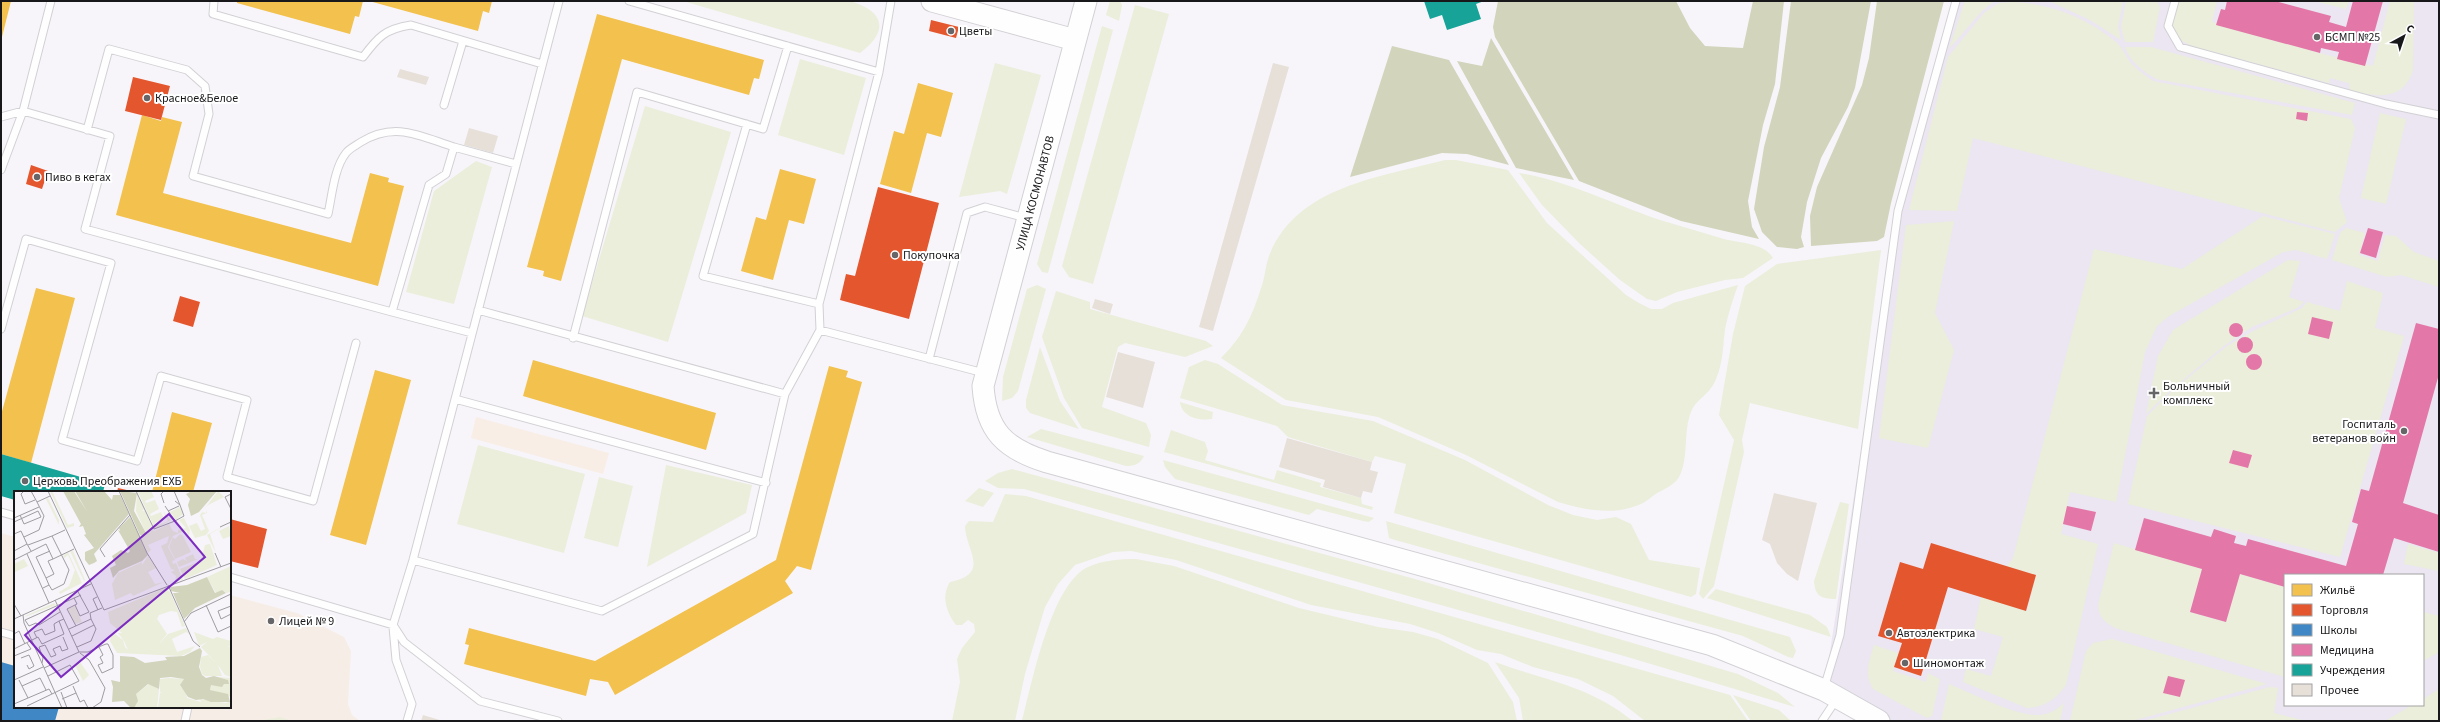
<svg xmlns="http://www.w3.org/2000/svg" width="2440" height="722" viewBox="0 0 2440 722" font-family="'Source Sans 3',sans-serif">
	<style>
		.built { fill: #ebe6f1; fill-rule: evenodd }
		.industrial { fill: #f8eee6 }
		.education { fill: #f6eee6 }
		.green { fill: #ebeedb }
		.forest { fill: #d2d4bb }
		.homes { fill: #f2c14e }
		.shops { fill: #e4572e }
		.schools { fill: #3f88c5 }
		.health { fill: #e377a8 }
		.public { fill: #17a398 }
		.building { fill: #e7e0d9 }
		.lines { fill: none; stroke-linecap: round; stroke-linejoin: round }
		.service-casing { stroke: #d2d0d4; stroke-width: 9 }
		.secondary-casing { stroke: #d2d0d4; stroke-width: 23 }
		.service { stroke: #fefefe; stroke-width: 7 }
		.secondary { stroke: #fefefe; stroke-width: 21 }
		.poi-dot { fill: #666568; stroke: #fff; stroke-width: 1.5 }
		.labels { text-anchor: middle; stroke-width: 4; stroke-linejoin: round; paint-order: stroke }
		.poi-label { font-size: 12px; fill: #18171a; stroke: #fff; text-anchor: start }
		.street-label { font-size: 12px; fill: #18171a; stroke: #fff }
		.inset-road { fill: none; stroke: #9e9ca0; stroke-width: 1 }
		.view { fill: #7b2cbf; fill-opacity: 0.15; stroke: #7b2cbf; stroke-width: 2 }
		.inset-edge { fill: none; stroke: #18171a; stroke-width: 2 }
	</style>
	<rect width="100%" height="100%" fill="#f7f5fa"/>
	<path class="built" d="M1956 1H2439V721H1879L1824 690 1898 211ZM2285 575H2423V705H2285Z"/>
	<path class="industrial" d="M476 417 609 453 603 474 471 438Z"/>
	<path class="education" d="M1 533 15 537V707H230V595L297 613 344 637 351 651 348 704 352 715 360 721H1Z"/>
	<path class="green" d="M683 1H849C883 10 891 30 860 53Z
		M1110 1H1120L1122 5 1119 21 1106 15Z
		M1965 1H1994L1981 12 1949 49Z
		M2123 1 2118 27 2121 40 2090 20 2051 2Z
		M2126 1H2157L2160 7 2153 42H2125L2121 27Z
		M2177 1H2217L2212 22 2323 54 2373 66 2390 1H2414L2413 70C2403 102 2376 97 2350 90L2349 83 2330 78 2329 83 2195 47C2170 38 2170 25 2177 1Z
		M2314 1H2349L2346 9Z
		M2013 2C2051 4 2086 17 2116 42 2122 47 2125 55 2130 62 2137 70 2145 75 2153 81L2351 119 2355 128 2339 198 2347 222 2335 232 1973 138 1957 211 1909 210 1948 57 1984 13 1999 3Z
		M1135 5 1169 14 1093 284 1069 277 1062 266Z
		M1102 26 1113 30 1048 273 1042 272 1037 264Z
		M2125 47H2151L2355 103 2352 115 2156 79C2143 71 2130 62 2125 47Z
		M800 59 866 78 844 155 778 135Z
		M995 63 1041 75 1007 194 1000 191 959 197Z
		M645 106 731 132 668 342 582 316Z
		M2380 113 2406 119 2386 204 2361 198Z
		M1445 160H1456L1508 170 1547 223 1626 295 1639 303 1651 309H1662L1673 303 1738 285C1733 299 1728 314 1725 329 1723 346 1723 363 1716 379 1710 395 1696 399 1691 412 1683 432 1689 456 1680 475 1677 483 1667 488 1659 492 1653 495 1648 501 1641 504 1615 516 1584 510 1558 502L1466 455 1378 417 1286 400 1221 358C1245 334 1253 314 1263 282 1265 274 1266 264 1269 256 1296 186 1381 177 1445 160Z
		M476 161 492 167 454 304 406 292 434 191Z
		M1519 173C1568 181 1610 203 1657 219 1679 226 1702 232 1724 239 1739 243 1765 243 1773 258L1743 278 1725 280 1677 292 1656 301 1647 299 1620 280 1580 244 1542 205Z
		M2263 216 2335 234 2327 259 2296 250 2283 252 2169 316 2157 326 2145 352 2116 502 2070 492 2061 534 2098 544 2066 685C2056 699 2045 707 2027 708L1963 682 1966 669 1991 676 2003 637 1974 629 1981 597 2027 611 2036 575 2007 566 2013 558 2094 249 2182 269Z
		M1954 221 1935 313 1954 350 1928 448 1879 438 1906 225Z
		M2346 228 2365 233 2359 255 2378 261 2385 235 2396 236 2414 252 2439 261V287L2401 275 2387 277 2332 260 2340 233Z
		M1881 250 1858 429 1750 403 1742 440 1744 452 1714 586 1703 599 1699 594 1734 440 1719 415 1733 334 1745 286 1777 264Z
		M2288 260 2300 261 2289 297 2304 302 2297 308 2252 327 2225 345 2172 389 2146 414 2158 356 2173 330Z
		M2347 281 2383 293 2375 328 2404 336 2340 557 2128 504 2147 416 2173 390 2227 346 2255 330 2302 308 2307 302 2340 311Z
		M1037 285 1046 289 1018 391 1012 398 1002 401 1003 377 1027 289Z
		M1056 291 1090 302V309L1206 341 1213 346 1185 357 1125 343 1118 347 1102 407 1146 423 1151 435 1149 447 1082 428 1064 398 1042 337Z
		M1040 347 1060 401 1079 429 1030 413 1026 408V400Z
		M1205 360 1218 364 1282 405 1373 421 1465 460 1548 505 1573 515 1597 520 1616 517 1631 524 1649 560 1700 568 1696 594 1691 597 1394 513 1406 464 1375 456 1372 462 1288 437 1277 426 1180 398 1189 367Z
		M1180 402 1213 412 1212 419C1198 421 1182 417 1180 402Z
		M1041 429 1144 456C1140 464 1135 466 1126 466L1027 437Z
		M1171 430 1205 442 1208 451 1205 460 1274 480 1277 470 1321 483 1320 487 1361 498 1362 504 1373 507 1372 510 1164 452Z
		M478 445 585 474 564 553 457 524Z
		M1163 460 1374 518 1369 522 1363 521 1317 509 1309 515 1175 479 1165 467Z
		M666 465 752 485 746 513 647 567Z
		M1012 469 1415 579 1738 674 1778 693 1795 707 1624 656 1024 489 998 488 985 481 998 473Z
		M599 477 633 486 618 547 584 538Z
		M979 488 994 493 983 507 965 501Z
		M1005 494 1026 496 1730 695 1748 721H1645L1613 696 1578 679 1533 667 1501 654 1477 650 1438 633 1410 624 1311 605 1176 560 1131 551 1113 552 1075 565 1058 584 1045 607 1025 674 1015 721H952L960 682 957 659 962 648 975 632 974 624 968 620 962 625H956C946 612 941 596 950 582 992 574 965 549 965 526L969 521 993 522Z
		M1840 502 1849 504 1836 599C1821 599 1815 596 1814 581Z
		M1386 521 1790 637 1796 651 1793 658 1788 657 1743 636 1395 540 1389 538Z
		M2114 543 2202 569 2190 612 2226 622 2240 574 2285 587V677L2115 628C2105 622 2099 618 2098 605Z
		M2408 544 2439 553V571L2404 564Z
		M1136 559 1174 566 1299 608 1378 627 1413 632 1438 639 1488 663 1513 702 1517 721H1022C1032 683 1051 584 1088 567 1103 560 1120 559 1136 559Z
		M1716 589 1810 615 1827 627 1831 637 1707 598Z
		M2423 612 2439 616V652L2423 661Z
		M2112 639 2267 684 2132 721H2070L2086 651 2093 643Z
		M1874 645 1898 653 1893 671 1926 682 1928 673 1940 679 1932 716 1927 718 1873 689C1864 675 1869 660 1874 645Z
		M1495 662C1547 681 1588 685 1633 721H1523L1519 698Z
		M1949 684C1971 693 2018 717 2039 715 2049 715 2057 709 2064 703L2060 721H1941Z
		M2270 687 2278 688 2274 713 2306 721H2143Z
		M2439 689V721H2385L2412 705H2423V699Z
		M1733 695 1779 710 1791 721H1751Z
		M280 717 292 721H258Z"/>
	<path class="forest" d="M1498 1H1676L1690 28 1705 46 1743 48 1753 1H1784L1775 84 1763 125 1748 201 1752 227 1759 239 1681 221 1579 181 1495 37 1493 27Z
		M1791 1H1871L1855 88 1848 107 1821 158 1807 202 1801 237 1804 247 1797 249 1777 247 1762 232 1754 209 1764 147 1780 87Z
		M1877 1H1944L1891 203 1884 237 1877 241 1811 246 1810 216 1817 187 1862 85 1869 58Z
		M1491 38 1574 180 1516 168 1457 61 1482 66Z
		M1392 46 1449 60 1509 165 1467 154 1442 153 1350 177Z"/>
	<path class="homes" d="M1 1H11L2 37H1Z
		M237 1H363L359 17 355 16 350 34 237 3Z
		M369 1H492L489 13 483 11 478 31Z
		M597 14 764 60 759 79 754 78 749 95 622 59 561 281 543 276 544 271 527 267Z
		M918 83 953 93 941 137 927 133 911 193 880 184 894 131 904 134Z
		M142 115 161 121 162 117 182 122 163 193 351 243 370 173 389 178 388 182 404 186 378 286 116 215Z
		M780 169 816 179 804 224 789 220 773 280 741 271 756 217 766 220Z
		M36 288 75 298 31 463 1 454V415Z
		M533 360 716 413 706 450 523 396Z
		M829 366 848 371 846 377 862 382 811 570 797 566 785 581 793 593 615 695 608 682 590 679 586 696 464 664 469 645 465 644 469 628 595 661 776 560Z
		M375 370 411 380 366 545 330 535Z
		M172 412 212 423 193 492H152Z"/>
	<path class="shops" d="M931 20 959 27 956 38 929 31Z
		M133 77 170 86 161 120 125 111Z
		M31 165 48 171 42 189 26 184Z
		M878 187 939 203 909 319 840 300 846 274 855 276Z
		M180 296 200 302 193 327 173 321Z
		M118 488 131 491V492H117Z
		M230 519 267 529 258 568 230 561Z
		M1931 543 2036 575 2026 611 1948 587 1921 676 1894 667 1902 643 1878 636 1900 562 1923 569Z"/>
	<path class="schools" d="M1 662 15 666V707H59L55 721H1Z"/>
	<path class="health" d="M2227 1H2275L2331 16 2329 22 2346 27 2353 1H2383L2365 66 2337 59 2339 52 2321 48 2320 53 2216 25 2221 9 2225 10Z
		M2297 112 2308 113 2307 121 2296 119Z
		M2368 228 2383 232 2376 258 2360 253Z
		M2312 317 2333 322 2329 339 2308 334Z
		M2229 330a7 7 0 1 1 14 0a7 7 0 1 1-14 0Z
		M2416 323 2439 329V374L2403 503 2439 515V552L2394 538 2383 575H2285V587L2240 574 2226 622 2190 612 2202 569 2135 550 2144 518 2211 537 2214 529 2236 536 2234 543 2246 546 2248 539 2346 566 2358 524 2352 522 2361 489 2369 491Z
		M2237 345a8 8 0 1 1 16 0a8 8 0 1 1-16 0Z
		M2246 362a8 8 0 1 1 16 0a8 8 0 1 1-16 0Z
		M2233 450 2252 455 2248 468 2229 463Z
		M2067 506 2096 512 2091 531 2063 524Z
		M2168 676 2185 680 2180 697 2163 693Z"/>
	<path class="public" d="M1424 1H1484L1476 4 1481 19 1447 30 1442 15 1430 19Z
		M1 454 105 484 103 492H15V500L1 496Z"/>
	<path class="building" d="M1273 63 1289 67 1213 331 1199 327Z
		M400 69 429 77 426 85 397 77Z
		M469 128 498 136 493 153 464 145Z
		M1095 299 1113 304 1110 314 1092 308Z
		M1118 352 1155 362 1143 408 1106 397Z
		M1287 438 1372 462 1370 470 1378 472 1372 493 1363 491 1361 498 1323 487 1325 480 1279 467Z
		M1774 493 1817 503 1798 581 1787 574 1777 563 1770 544 1762 540Z
		M423 715 443 721H421Z"/>
	<g class="lines">
		<g class="service-casing">
			<path id="service" d="M214 1 213 14 363 57C378 37 385 29 411 25L542 64
				M629 1 879 72
				M2175 1 2168 26 2180 47 2386 104 2439 115
				M444 105 463 41
				M1 117 23 111 110 136 85 229 392 312 429 185 446 174 454 147 516 164
				M747 124 703 276 819 304 879 72 891 1
				M87 130 109 49 187 70 205 86 209 114 193 176 328 214C332 196 334 168 346 153 350 148 357 145 361 142 395 121 420 136 454 147
				M1 170 23 111 51 1
				M819 304 820 330
				M478 310 785 394 820 330 984 373
				M392 312 472 333
				M1 329 26 239 111 263 62 440 137 461 161 376 247 400 227 477 313 501 356 343
				M573 338 637 92 763 129 788 46
				M929 359 967 213 985 207 1026 218
				M455 399 766 483
				M1 512 15 516
				M413 560 602 611 753 534 785 394
				M230 577 393 625 413 560 559 1
				M393 625 404 642 480 701 558 721
				M393 627 396 660 412 704 407 721
				M1 632 15 636
				M1824 688 1840 635 1898 211 1956 1
				M185 721 188 707
				M1822 721 1836 700"/>
		</g>
		<g class="secondary-casing">
			<path id="secondary" d="M932 1 1075 40
				M1086 1 983 386C986 431 1005 449 1047 462L1712 645 1824 690 1879 721"/>
		</g>
		<use href="#service" class="service"/>
		<use href="#secondary" class="secondary"/>
	</g>
	<g class="poi-dot">
		<circle cx="951" cy="31" r="4"/>
		<circle cx="2317" cy="37" r="4"/>
		<circle cx="147" cy="98" r="4"/>
		<circle cx="37" cy="177" r="4"/>
		<circle cx="895" cy="255" r="4"/>
		<path d="M2152 387h4v4h4v4h-4v4h-4v-4h-4v-4h4z"/>
		<circle cx="2404" cy="431" r="4"/>
		<circle cx="25" cy="481" r="4"/>
		<circle cx="271" cy="621" r="4"/>
		<circle cx="1889" cy="633" r="4"/>
		<circle cx="1905" cy="663" r="4"/>
	</g>
	<g class="labels">
		<g class="poi-label">
			<text x="959" y="35">Цветы</text>
			<text x="2325" y="41">БСМП №25</text>
			<text x="155" y="102">Красное&amp;Белое</text>
			<text x="45" y="181">Пиво в кегах</text>
			<text x="903" y="259">Покупочка</text>
			<text x="2163" y="390">Больничный<tspan x="2163" dy="14">комплекс</tspan></text>
			<text x="2396" y="428" text-anchor="end">Госпиталь<tspan x="2396" dy="14">ветеранов войн</tspan></text>
			<text x="33" y="485">Церковь Преображения ЕХБ</text>
			<text x="279" y="625">Лицей № 9</text>
			<text x="1897" y="637">Автоэлектрика</text>
			<text x="1913" y="667">Шиномонтаж</text>
		</g>
		<g class="street-label">
			<text transform="translate(1035 193) rotate(-75)" y="4">УЛИЦА КОСМОНАВТОВ</text>
		</g>
	</g>
	<g transform="translate(14 491)">
		<rect width="217" height="217" fill="#f7f5fa"/>
		<path d="M36 0H38L54 34 60 32V35L53 37ZM137 0 140 6 131 10 132 12 141 9 145 18 136 23 137 25 147 21 150 28 141 32 142 35 154 30 149 20 157 29 141 38 124 1ZM204 0 210 6 194 14 188 21 192 22V19L193 22 188 24 195 40 192 44 181 47 175 35 183 32 187 40 191 38 186 24ZM123 2 130 18 128 20H131L140 40 155 33 159 40 164 42V39L172 37 165 29 170 27 176 39 175 45 172 39 159 45 154 56 161 69 158 70 159 73 162 72 169 89 161 90 162 85 157 81 161 79 157 78 147 55 153 52 155 45 134 54 137 59 134 62 126 45 132 42 122 20ZM34 7 45 29V34L32 8ZM166 16 169 23 162 29 156 21ZM217 31 196 43 202 62 193 44ZM215 35 217 45 209 48 205 40ZM166 43 169 45 177 61 161 68 155 56 159 46 161 48ZM196 53 203 74 171 88 166 78 187 70 191 54ZM56 60H59L71 89 70 90ZM54 61 68 92 46 103 45 101 55 95 61 79 54 64 50 67 49 65ZM179 63 181 68H184L165 76 163 71 169 68 173 70 171 67ZM134 65 142 77 134 81 141 93 150 91 119 105 117 102 101 109 98 93 104 82 128 71V74ZM10 68 14 75 1 81 0 73ZM217 75V100L213 102 208 99 202 102 193 86ZM151 97 156 101 171 135 168 136 163 121 157 120 145 124 143 128 153 143 144 154 154 143 172 137 175 143 172 141 158 148 163 161 181 155 176 161 167 165 103 162 96 150 97 145 101 143 109 149 111 156 114 159 110 150 104 142H108L96 132 94 121ZM40 112 42 114 11 126 13 124ZM61 115 68 131 61 133 54 118ZM180 141 199 148 203 146 217 150V155H213L217 156V186L211 184 204 174 208 185H191L188 183 186 176 187 166 194 164 203 173 187 156 193 151 185 155ZM66 171 75 184 69 190 61 174ZM203 186 217 187V206L196 199 197 194 210 193 214 189ZM154 187 170 188 166 195 172 202 173 207 187 211 186 208 212 212 217 209 216 216 194 217 193 214 194 217H144L146 202H148L146 201V188ZM135 193 145 198 143 217 119 216 123 212 122 203Z" fill="#ebeedb"/>
		<path d="M49 0H60L74 22 61 0H90L98 9 99 4H106L115 23 80 63 83 70 80 72 75 74 71 69V61L80 57 70 44 72 43 69 35 65 36 67 33ZM106 0 123 2 120 20 132 42 129 45 126 44ZM178 0H203L185 21 177 25 174 14 176 8 172 3ZM116 26 134 64 128 70 105 80 99 87 96 77 102 74 98 65 107 59 114 62 116 60 104 39 106 40 105 37ZM193 86 201 102 208 99 212 102 181 117 179 113 181 117 170 128 159 102H166L157 100 156 96 173 94ZM186 157 188 160 185 176 188 184 192 187 200 185 214 189 215 193H210L208 196 197 194 196 199 214 203 216 211H197L189 208 182 209 174 206 166 194 170 188 157 186 146 187 145 198 134 193 122 203 124 210 120 217H117L110 210 98 211 99 196 97 189 106 191V165L120 166 131 172 153 169 151 166 170 165Z" fill="#d2d4bb"/>
		<path class="inset-road" d="M10 0 7 3 11 13 21 9M17 0 23 11M34 0 90 119 217 72M105 0 133 62 153 94M122 0 140 38 161 30M150 0 147 3 150 12M160 0 166 14 161 10M217 3 211 6 217 18M151 15 161 30 170 25 166 14M154 20 165 15M6 24 10 33 27 26 24 20M0 27 25 16M0 31 24 20M206 36 217 31M0 43 7 40 13 53M10 46 25 39 30 25 23 11 36 5M14 54 38 45M0 60 13 53 17 60M201 62 207 76M13 63 35 112M91 66 86 58 116 24M0 69 32 53 39 68 60 58M32 87 22 66 36 60M35 94 32 87 40 83 34 70 39 68M154 94 179 150 186 156M29 97 35 94 38 99 50 93 55 79 38 45 51 39M83 106 79 108 84 119M60 107 63 113 53 118 62 135M0 113 7 125M61 114 66 125 75 121 63 99M192 114 204 141 217 135M217 115 204 120 207 128 217 123M46 121 25 134 22 132 15 135 11 129 67 104M9 124 10 132 48 217M0 128 77 93M170 131 177 122 217 103M55 138 77 128 76 122 88 117M0 143 5 140 11 153M58 145 80 134M23 147 20 141 28 138 31 144 41 140 40 133 45 130M63 156 77 150 82 138 77 128M0 158 24 146 28 153 50 143 45 130 50 128M65 161H74L85 156 87 155 92 153H94L99 164V177L88 182 84 174 89 172 86 166 89 164 85 156M66 162 75 169 91 197 87 211 78 217M0 165 17 158 13 152M7 167 15 164 20 175 15 178 13 174M28 172 29 167 25 156 31 154 37 166 42 164 39 158 46 155 48 160 54 158 49 146M30 177 65 161 41 109M0 189 29 176M5 189 14 207M8 195 26 187 32 199M59 195 66 211 70 209 74 217M47 201 53 217M48 208 62 202M0 213 35 198 38 203M13 215 65 190 56 174 34 185"/>
		<path class="view" d="M155 23 191 66 47 186 11 144Z"/>
		<rect width="217" height="217" class="inset-edge"/>
	</g>
	<rect width="2440" height="722" fill="none" stroke="#18171a" stroke-width="4"/>
	<rect x="2284" y="574" width="140" height="132" fill="#ffffff" stroke="#a3a2a3"/>
	<rect x="2292" y="584" width="20" height="12" fill="#f2c14e" stroke="#a3a2a3"/>
	<text x="2320" y="594" font-size="12" fill="#18171a">Жильё</text>
	<rect x="2292" y="604" width="20" height="12" fill="#e4572e" stroke="#a3a2a3"/>
	<text x="2320" y="614" font-size="12" fill="#18171a">Торговля</text>
	<rect x="2292" y="624" width="20" height="12" fill="#3f88c5" stroke="#a3a2a3"/>
	<text x="2320" y="634" font-size="12" fill="#18171a">Школы</text>
	<rect x="2292" y="644" width="20" height="12" fill="#e377a8" stroke="#a3a2a3"/>
	<text x="2320" y="654" font-size="12" fill="#18171a">Медицина</text>
	<rect x="2292" y="664" width="20" height="12" fill="#17a398" stroke="#a3a2a3"/>
	<text x="2320" y="674" font-size="12" fill="#18171a">Учреждения</text>
	<rect x="2292" y="684" width="20" height="12" fill="#e7e0d9" stroke="#a3a2a3"/>
	<text x="2320" y="694" font-size="12" fill="#18171a">Прочее</text>
	<g transform="translate(2404 36) rotate(40)" stroke="#ffffff" stroke-width="3" paint-order="stroke">
	<path d="M0-3L7 15L0 10L-7 15Z" fill="#18171a"/>
	<text y="-6" font-size="11" font-weight="bold" text-anchor="middle" fill="#18171a">С</text>
	</g>
</svg>
